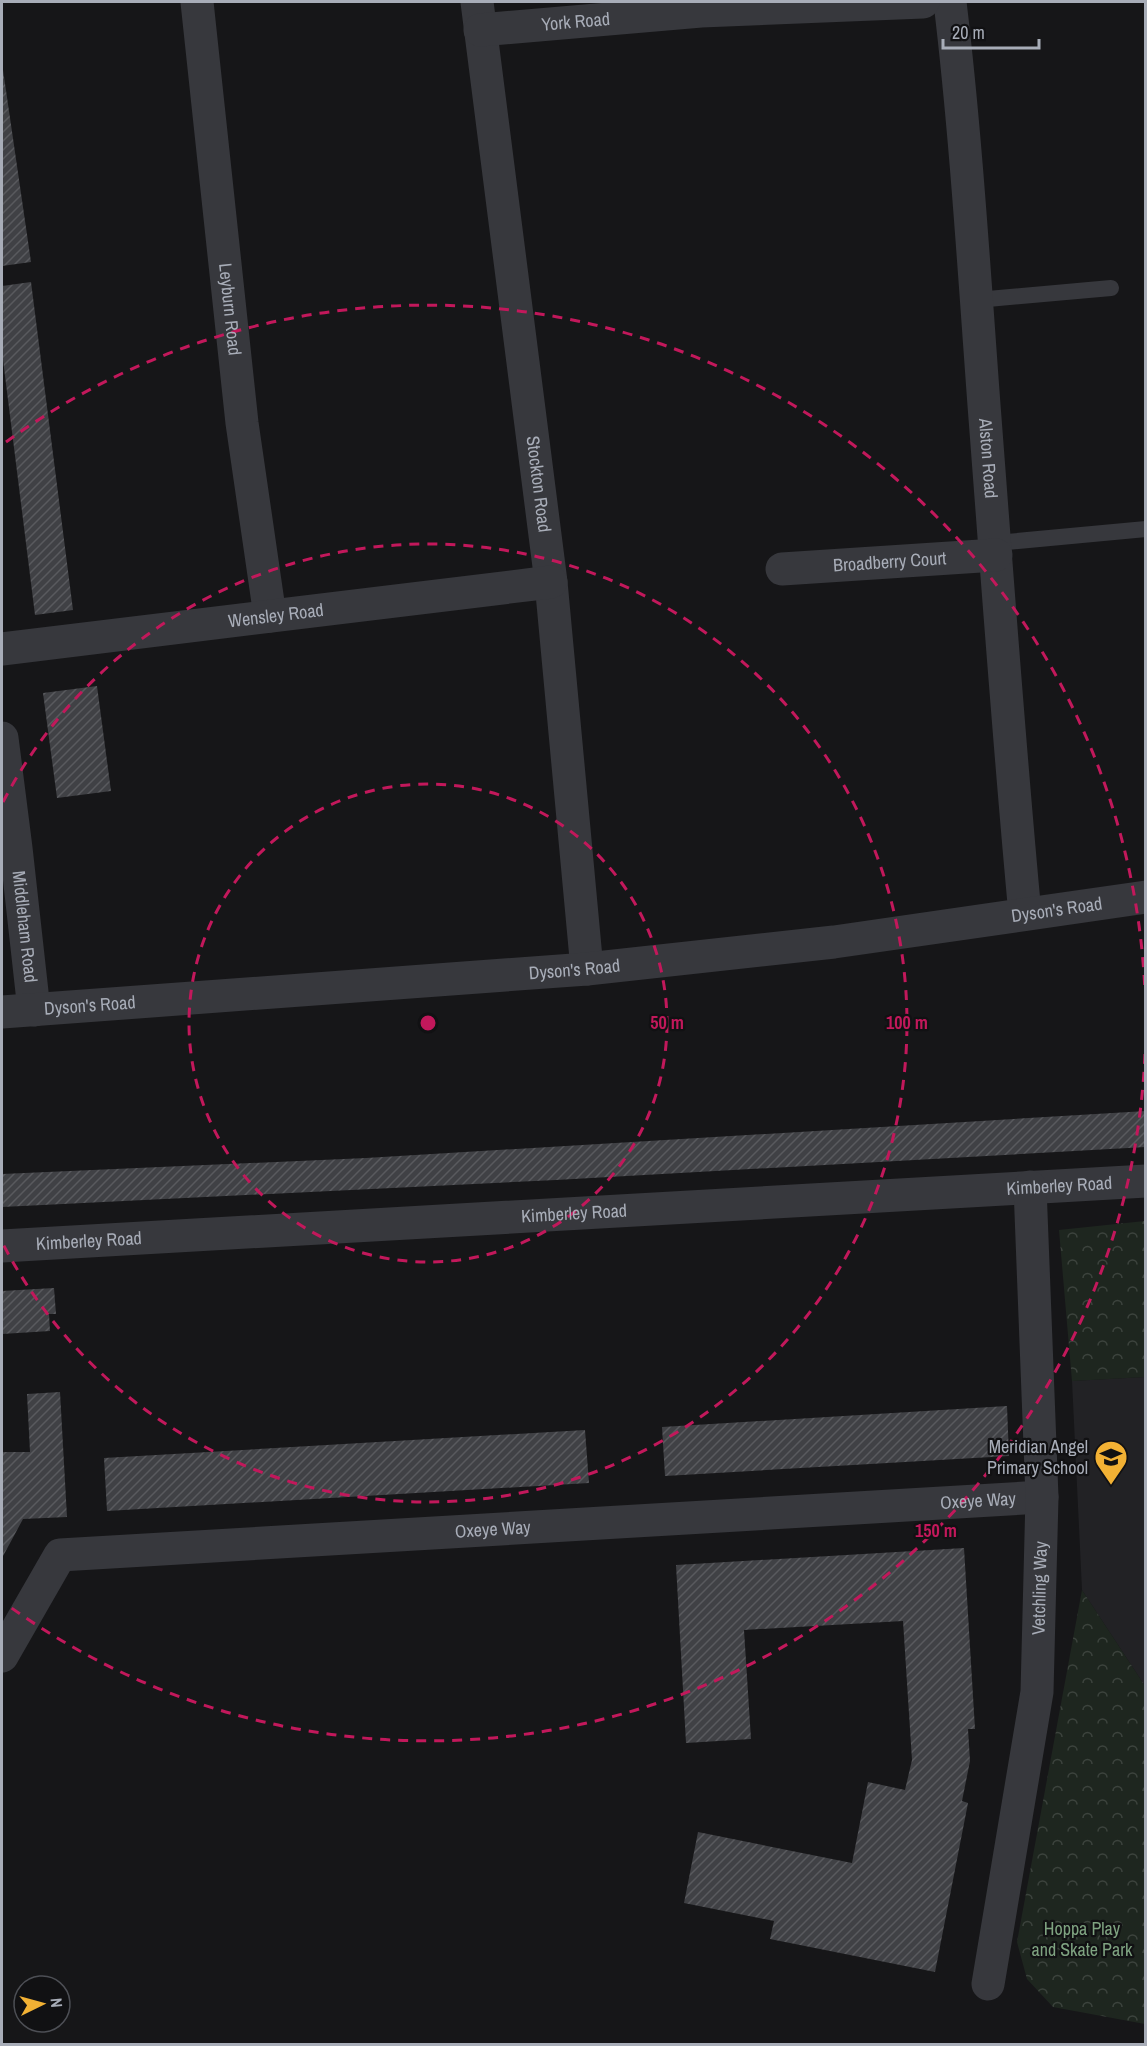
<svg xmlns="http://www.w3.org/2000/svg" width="1147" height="2046" viewBox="0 0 1147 2046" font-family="'Archivo Narrow',sans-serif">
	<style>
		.built { fill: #222225 }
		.park { fill: url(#park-crowns) }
		.building { fill: url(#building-hatch) }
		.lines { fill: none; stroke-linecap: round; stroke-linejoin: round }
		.lane { stroke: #37383d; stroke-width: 16 }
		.street { stroke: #37383d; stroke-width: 33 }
		.ring { fill: none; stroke: #c2185b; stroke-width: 3; stroke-dasharray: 10 8 }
		.labels { text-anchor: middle; stroke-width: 4.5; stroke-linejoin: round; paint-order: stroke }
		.street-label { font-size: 18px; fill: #a8adb8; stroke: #111113 }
		.poi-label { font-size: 18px; fill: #a8adb8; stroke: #111113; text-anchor: end }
		.park-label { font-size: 18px; fill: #7fa381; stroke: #111113 }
		.centre { fill: #c2185b; stroke: #111113; stroke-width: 3 }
		.ring-label { font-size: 18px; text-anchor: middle; font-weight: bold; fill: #c2185b; stroke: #111113; stroke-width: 4.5; stroke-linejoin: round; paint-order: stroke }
	</style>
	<defs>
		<pattern id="park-crowns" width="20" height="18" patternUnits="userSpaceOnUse" patternTransform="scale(1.5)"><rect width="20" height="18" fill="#1e261f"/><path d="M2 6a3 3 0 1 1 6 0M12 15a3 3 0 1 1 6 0" fill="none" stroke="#3c433d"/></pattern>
		<pattern id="building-hatch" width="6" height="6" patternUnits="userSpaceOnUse" patternTransform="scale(1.5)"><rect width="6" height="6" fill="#404145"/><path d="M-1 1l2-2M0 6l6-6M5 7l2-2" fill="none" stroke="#595a5e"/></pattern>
	</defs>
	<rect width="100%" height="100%" fill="#161618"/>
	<path class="built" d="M1145 1377V1686L1082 1590 1072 1381Z"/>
	<path class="park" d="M1145 1221V1377L1072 1381 1059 1230Z
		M1082 1590 1145 1686V2024L1053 2007 1027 1979 1017 1942Z"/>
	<path class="building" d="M2 63 31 262 2 266Z
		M31 282 73 610 35 615 2 352V286Z
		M97 686 111 791 57 798 43 693Z
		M1146 1111V1147L556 1180 2 1207V1174L366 1158Z
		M54 1288 56 1314H49L50 1331 2 1334V1291Z
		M60 1392 67 1517 23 1519 2 1558V1452H30L27 1394Z
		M1007 1406 1009 1456 665 1476 662 1427Z
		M585 1430 589 1483 107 1511 104 1458Z
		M964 1548 975 1729H968L970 1761 962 1801 968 1803 935 1972 770 1939 774 1921 684 1903 698 1832 852 1863 868 1782 905 1790 912 1760 903 1621 744 1630 751 1739 686 1743 676 1565Z"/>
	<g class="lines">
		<path class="lane" d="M977 300 1111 288
			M996 543 1146 529"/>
		<g class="street">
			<path id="s1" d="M197 2 242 423 270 616"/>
			<path id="s2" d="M477 2 551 582 587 969"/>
			<path id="s3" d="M950 2C966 136 974 270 984 405 997 574 1009 744 1025 914"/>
			<path id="s4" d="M480 30 701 11 923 2"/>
			<path id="s5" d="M782 569 996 555"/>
			<path id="s6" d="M2 649 551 582"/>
			<path id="s7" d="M2 738 16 848 34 1010"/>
			<path id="s8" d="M2 1012 587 969 834 942 1146 897"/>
			<path id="s9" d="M2 1246 1146 1181"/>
			<path id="s10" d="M2 1656 60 1555 1042 1497"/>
			<path id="s11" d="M988 1984 1037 1692 1042 1497 1030 1187"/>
		</g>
	</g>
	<g class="ring">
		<circle cx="428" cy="1023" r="239"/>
		<path d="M3 802A479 479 0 1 1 3 1244"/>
		<path d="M1145 1054A718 718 0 0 1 6 1604M6 442A718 718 0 0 1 1145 992"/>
	</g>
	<defs>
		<g id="school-pin" transform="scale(1.725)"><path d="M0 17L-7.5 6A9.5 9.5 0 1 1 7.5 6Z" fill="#f2b134" stroke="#111113"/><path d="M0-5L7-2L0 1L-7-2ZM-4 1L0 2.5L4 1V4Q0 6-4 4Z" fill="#111"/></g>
	</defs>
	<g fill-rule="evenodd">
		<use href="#school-pin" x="1111" y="1457"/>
	</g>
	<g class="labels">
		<g class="street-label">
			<text dy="6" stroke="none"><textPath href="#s4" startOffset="96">York Road</textPath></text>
			<text dy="6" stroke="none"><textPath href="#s1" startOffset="309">Leyburn Road</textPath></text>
			<text dy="6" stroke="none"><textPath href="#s3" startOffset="458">Alston Road</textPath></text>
			<text dy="6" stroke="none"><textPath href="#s2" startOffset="486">Stockton Road</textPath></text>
			<text dy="6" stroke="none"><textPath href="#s5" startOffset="108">Broadberry Court</textPath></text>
			<text dy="6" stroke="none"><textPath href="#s6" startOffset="276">Wensley Road</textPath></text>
			<text dy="6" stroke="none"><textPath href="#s8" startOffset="1060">Dyson's Road</textPath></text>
			<text dy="6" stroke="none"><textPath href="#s7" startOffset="190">Middleham Road</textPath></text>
			<text dy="6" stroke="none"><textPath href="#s8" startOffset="574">Dyson's Road</textPath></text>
			<text dy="6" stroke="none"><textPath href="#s8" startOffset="88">Dyson's Road</textPath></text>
			<text dy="6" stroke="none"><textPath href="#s9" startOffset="1059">Kimberley Road</textPath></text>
			<text dy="6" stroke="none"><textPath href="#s9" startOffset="573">Kimberley Road</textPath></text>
			<text dy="6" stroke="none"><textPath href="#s9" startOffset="87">Kimberley Road</textPath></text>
			<text dy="6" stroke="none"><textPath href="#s10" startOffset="1036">Oxeye Way</textPath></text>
			<text dy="6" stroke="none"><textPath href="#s10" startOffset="550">Oxeye Way</textPath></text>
			<text dy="6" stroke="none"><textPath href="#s11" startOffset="400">Vetchling Way</textPath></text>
		</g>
		<g class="poi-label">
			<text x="1088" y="1453">Meridian Angel<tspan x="1088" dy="21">Primary School</tspan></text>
		</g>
		<g class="park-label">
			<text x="1082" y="1935">Hoppa Play<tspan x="1082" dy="21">and Skate Park</tspan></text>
		</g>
	</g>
	<circle cx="428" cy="1023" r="9" class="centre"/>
	<g class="ring-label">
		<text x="667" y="1029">50 m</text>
		<text x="907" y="1029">100 m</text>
		<text x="936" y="1537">150 m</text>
	</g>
	<rect width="1147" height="2046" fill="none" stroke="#a8adb8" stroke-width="6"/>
	<g transform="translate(42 2004) rotate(85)"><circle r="28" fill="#111113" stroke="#4d4f55" stroke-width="1.5"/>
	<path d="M0-4.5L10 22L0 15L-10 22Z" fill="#f2b134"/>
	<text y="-9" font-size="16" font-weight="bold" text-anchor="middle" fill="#a8adb8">N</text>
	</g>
	<path d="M943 39v9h96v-9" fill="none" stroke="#a8adb8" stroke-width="3"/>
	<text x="952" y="39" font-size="18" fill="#a8adb8" stroke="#111113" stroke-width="4.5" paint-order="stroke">20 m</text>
</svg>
